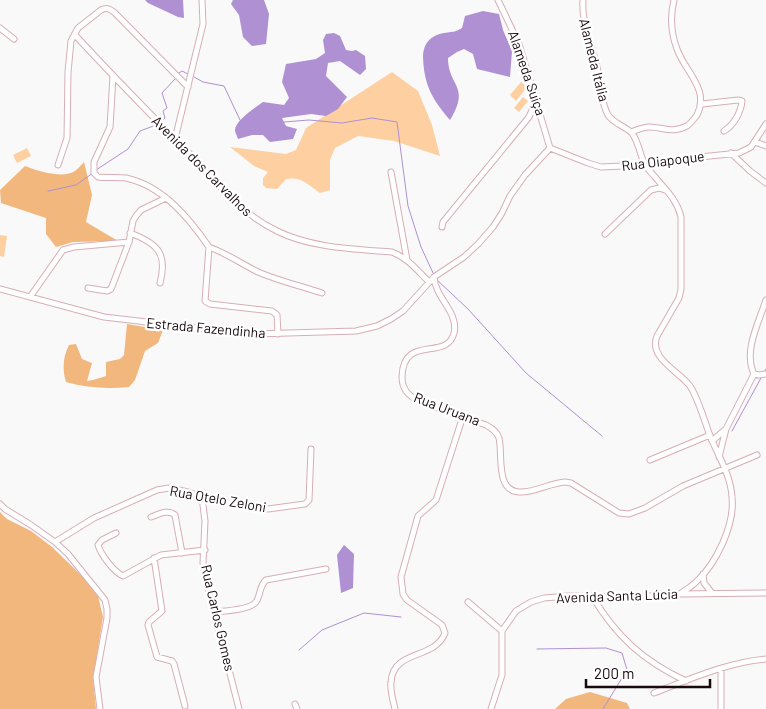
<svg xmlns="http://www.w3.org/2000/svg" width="766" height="709" viewBox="0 0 766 709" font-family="Barlow,sans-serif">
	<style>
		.green { fill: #fecfa1 }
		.forest { fill: #f1b77c }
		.water { fill: #ae90d3 }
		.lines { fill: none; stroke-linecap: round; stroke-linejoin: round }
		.stream { stroke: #ae90d3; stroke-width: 1 }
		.minor-casing { stroke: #d7aeb6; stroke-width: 7 }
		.minor { stroke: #fff; stroke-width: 5 }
		.labels { text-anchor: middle; stroke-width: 5; stroke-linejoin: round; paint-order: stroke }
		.street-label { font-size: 14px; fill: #17090d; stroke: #fff }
	</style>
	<rect width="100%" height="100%" fill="#f9f9f9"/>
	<path class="green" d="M392 72 418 91 432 125 440 156 394 141 358 136 335 148 330 160V190L320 193C309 185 301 176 286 179L277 189 266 188 263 185V178L268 172 254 166 230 147 286 154 296 150 306 128Z
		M521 82 527 87 516 101 510 95Z
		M523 97 528 101 519 112 514 108Z
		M27 148 31 156 17 163 13 155Z
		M0 235 7 236 4 257 0 256Z"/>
	<path class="forest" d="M84 162 92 195 86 222 118 241 73 242 56 247 46 234V218L1 203 0 190 25 166C37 171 64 179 75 171 79 168 81 165 84 162Z
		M127 324 163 330 158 343 145 351 135 380 129 387C107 389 87 388 66 382 62 369 63 357 69 345L76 344 82 359 92 363 87 381 93 380 106 376V362L120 359 124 355Z
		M0 512 7 519 31 531 52 547 81 575 98 596 103 617 93 678 96 709H0Z
		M590 692 627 703 630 709H555L566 699Z"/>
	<path class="water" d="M145 0H183L184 18 178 17 148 3Z
		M233 0H264L269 14 266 44 252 46 243 37 239 15 231 4Z
		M483 11 499 14 503 30 512 51 510 77 477 69 473 54 464 49 457 52 448 58C448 87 471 85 450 120 432 99 424 85 423 57 423 49 426 41 433 37 443 30 452 35 462 28L465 16Z
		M334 33 340 36 346 50 352 51 356 50 365 56 366 69 360 75 340 61 328 63 326 76 347 97 338 109 326 116 311 114 282 118 286 126 297 129 293 139 270 142 263 135H252L238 139C238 138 235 132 235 131 234 121 256 107 263 102L284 105 289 98 282 82 286 64 316 59 325 53 323 40 326 34Z
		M344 545 354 554 353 588 341 593 337 555Z"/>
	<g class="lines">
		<path class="stream" d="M179 73 182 71 188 74
			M194 77 203 82 224 86 240 120
			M161 121 165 118 163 111 167 108 162 93 175 79
			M284 122 309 120 342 123 372 118 397 122 408 206 421 247 434 275
			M96 170 128 149 140 131 156 125
			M48 191 76 185 93 173
			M436 279 468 309 526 373 602 436
			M765 371 766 369
			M732 431 761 378
			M537 649 606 648 622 653 628 673 622 678 603 709
			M299 650 322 630 364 613 401 617"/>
		<g class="minor-casing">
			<path id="minor" d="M498 0 519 44 550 148
				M583 0C581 22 592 45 597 67 601 82 600 101 608 115 614 124 625 126 632 133 639 143 640 155 645 165 647 169 652 173 655 177 666 190 677 200 681 217V289L679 298 657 336C648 358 679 371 690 386 698 398 705 422 710 436 718 455 731 476 732 497 735 525 716 564 696 582 691 587 685 590 680 594
				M0 28 14 39
				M75 35C112 75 150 114 189 153 215 181 241 214 277 231 311 248 354 249 392 252 408 258 418 271 429 282
				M113 76 110 127 94 162V173L98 177C107 178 117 177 126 178 163 186 189 218 209 247
				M702 104 738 100 742 101C741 112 734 125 724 131
				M631 132C637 130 643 127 649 127 664 127 670 134 687 126 691 123 694 119 697 115 710 89 685 72 677 49 671 33 670 16 674 0
				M175 139 203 24 202 0
				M755 142 766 146
				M550 148 588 163 601 167 645 165 661 161 739 153 751 147 766 124
				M731 153 750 171 766 183
				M58 165 67 138 68 72 71 41 78 28 101 10C107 7 110 9 115 13L188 87
				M391 172 407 260
				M442 227 443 222 529 117 536 101
				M130 233C157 243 168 253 160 283
				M605 234 651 190 659 188 665 190
				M209 247 205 301 210 304 272 311 277 315 278 334
				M209 247C226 253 242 264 258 272 279 281 301 286 322 293
				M434 277C435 298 459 312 454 333 447 362 403 333 402 377 402 389 408 395 418 401L486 425C491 428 497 431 499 438 503 454 495 491 519 492 534 493 550 483 565 482L571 483 619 513 629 514 645 508 683 486 757 455
				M88 288 107 291 111 289 129 242 133 221 136 216 141 210 166 198
				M0 289 104 317 250 334 356 331 377 326 391 319 403 311 434 277 464 257 478 244 493 227 502 213 510 196 525 175 550 148
				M30 297 63 250 74 247 129 242
				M754 374C743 351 759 322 766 300
				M754 374 759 375 766 374
				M712 441 726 429 754 374
				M719 457 726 429
				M650 460 710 435
				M202 497 205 521 203 563 206 579 239 709
				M0 504 5 509 31 525 55 542 68 554 105 600 107 609V618L96 677 100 709
				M151 517C159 514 168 509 175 515L182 553
				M116 533 102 540 98 545C101 555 114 572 123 576L161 555 205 550
				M55 542 94 518 157 490 169 488 188 492 202 497 268 509 305 504 309 500 311 449
				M154 558 162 611 149 622 148 625 157 657 172 661 174 664 185 706
				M703 574 704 583 712 593
				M592 596C616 636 643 661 686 681
				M468 602 502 631
				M214 612C224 611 250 610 256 602 261 595 259 586 266 580L326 569
				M654 693C690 679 728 662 766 659
				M295 704 297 709
				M395 709C393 700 390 691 391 682 393 649 435 660 445 633L442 625 438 622 407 600 403 594 401 577 418 516 436 500 463 416
				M491 709 502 675V631L516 611 531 602 544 598 568 596 632 597 680 594 766 593
				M721 709V669"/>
		</g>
		<use href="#minor" class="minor"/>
	</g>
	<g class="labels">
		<g class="street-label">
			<text transform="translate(594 60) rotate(76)" y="5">Alameda Itália</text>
			<text transform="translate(527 73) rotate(71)" y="5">Alameda Suíça</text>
			<text transform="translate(663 161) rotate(-7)" y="5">Rua Oiapoque</text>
			<text transform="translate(202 166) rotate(45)" y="5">Avenida dos Carvalhos</text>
			<text transform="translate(206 328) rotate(5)" y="5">Estrada Fazendinha</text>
			<text transform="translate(447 409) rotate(21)" y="5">Rua Uruana</text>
			<text transform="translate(218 499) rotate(10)" y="5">Rua Otelo Zeloni</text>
			<text transform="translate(617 596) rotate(-2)" y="5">Avenida Santa Lúcia</text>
			<text transform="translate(218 618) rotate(77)" y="5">Rua Carlos Gomes</text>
		</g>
	</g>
	<path d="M586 679v8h124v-8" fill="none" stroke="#17090d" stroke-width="2.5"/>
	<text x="594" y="679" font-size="15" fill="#17090d" stroke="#ffffff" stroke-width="4" paint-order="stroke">200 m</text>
</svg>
